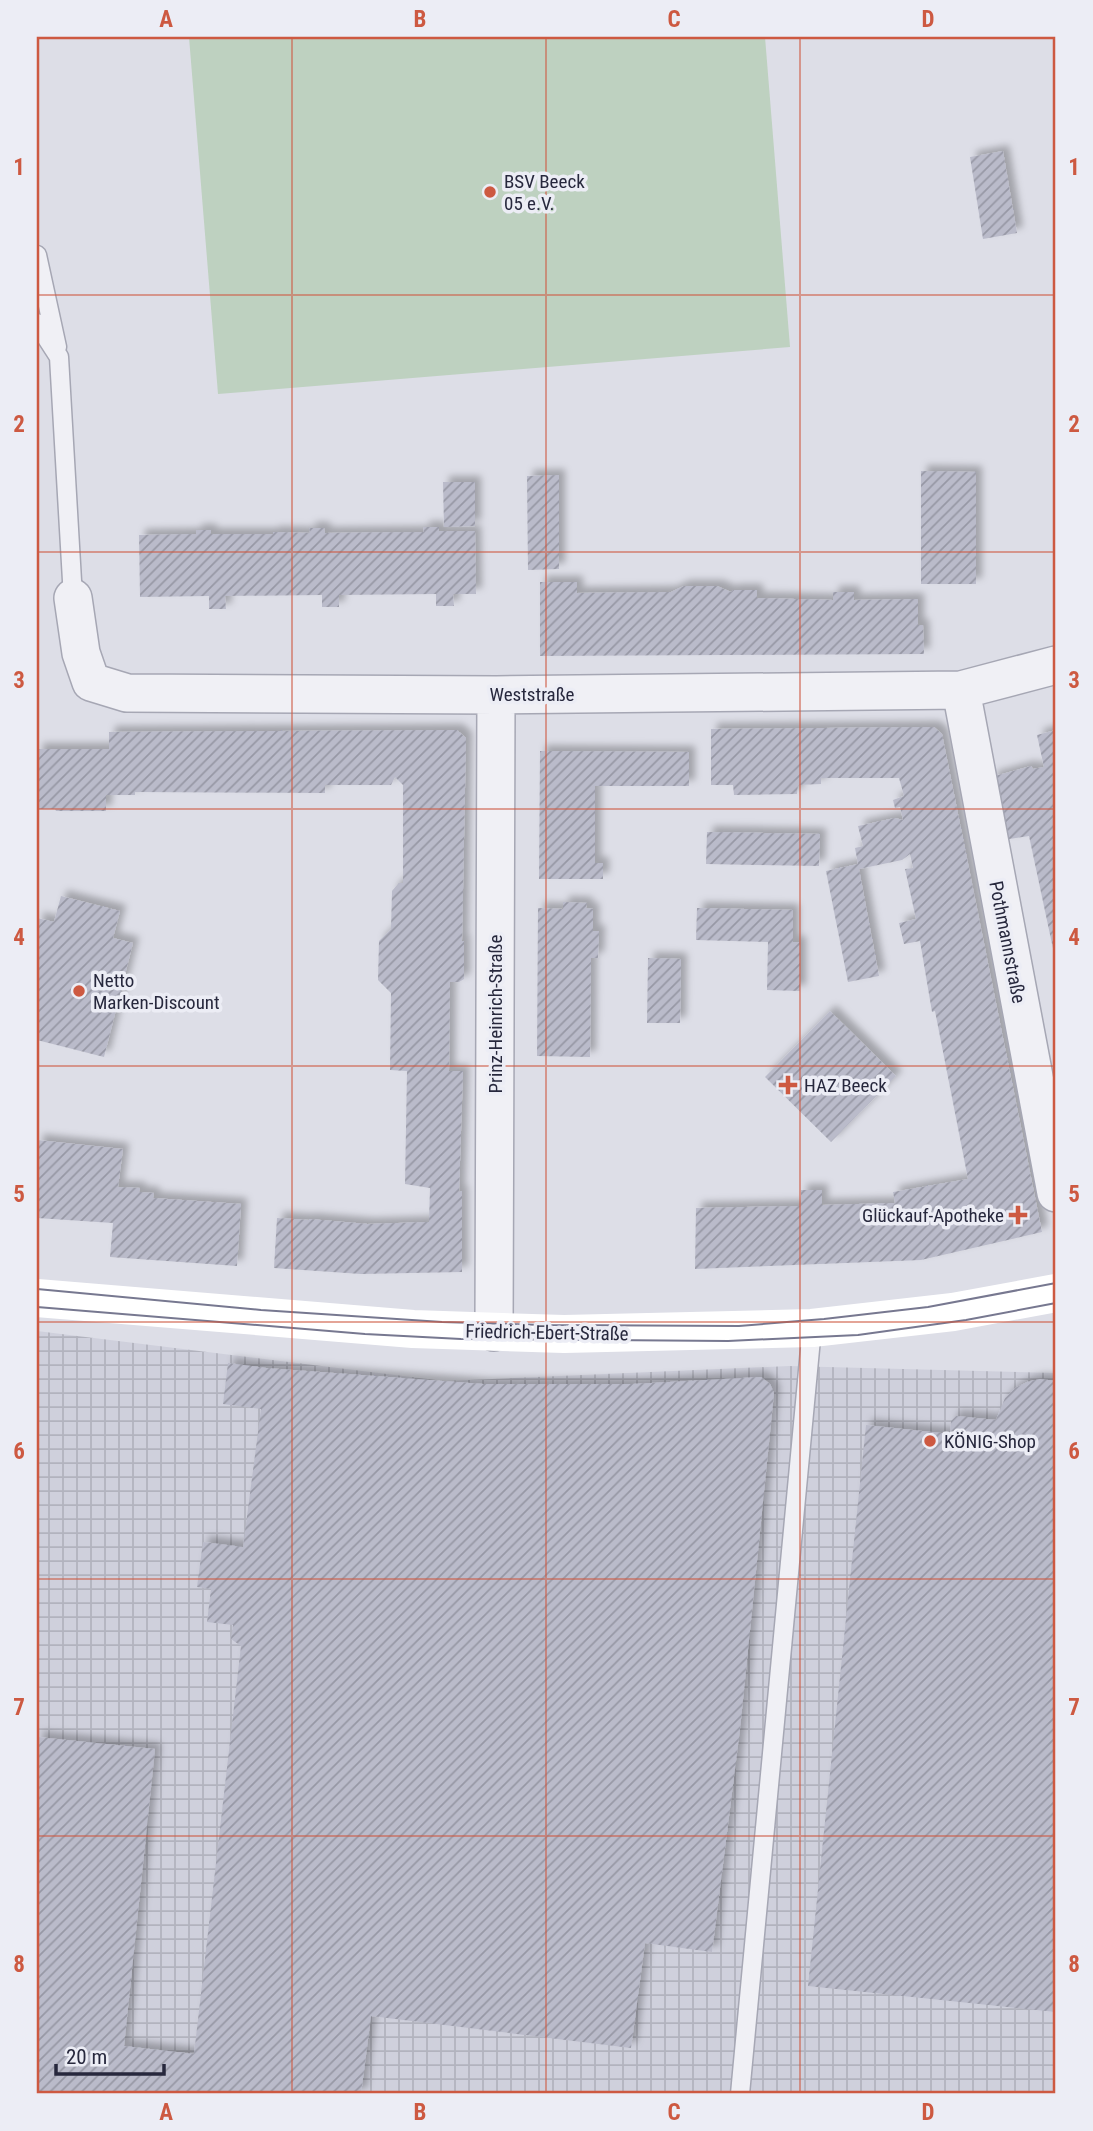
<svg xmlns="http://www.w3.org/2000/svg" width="1093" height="2131" viewBox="0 0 1093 2131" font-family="'Roboto Condensed',sans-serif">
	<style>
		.industrial { fill: url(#industrial-grid) }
		.grass { fill: #bed1c0 }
		.building { fill: url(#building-hatch); filter: url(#shadow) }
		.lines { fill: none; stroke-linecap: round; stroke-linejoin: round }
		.lane-casing { stroke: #a6a7b4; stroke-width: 21 }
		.street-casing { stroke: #a6a7b4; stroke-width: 40 }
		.lane { stroke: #f0f0f5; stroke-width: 18 }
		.street { stroke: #f0f0f5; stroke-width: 37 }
		.secondary { stroke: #fff; stroke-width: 38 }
		.tram { stroke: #777890; stroke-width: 2 }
		.grid { fill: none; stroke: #cd5941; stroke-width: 2; stroke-opacity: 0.55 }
		.poi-dot { fill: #cd5941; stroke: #ecedf5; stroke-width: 2.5 }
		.labels { text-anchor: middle; stroke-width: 7; stroke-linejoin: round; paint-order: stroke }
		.poi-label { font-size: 19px; fill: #27283d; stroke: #ecedf5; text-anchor: start }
		.street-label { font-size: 19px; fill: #27283d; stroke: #ecedf5 }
		.neatline { fill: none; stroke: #cd5941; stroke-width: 2.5 }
		.grid-label { font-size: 23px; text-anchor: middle; font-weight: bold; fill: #cd5941 }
	</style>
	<defs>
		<pattern id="industrial-grid" width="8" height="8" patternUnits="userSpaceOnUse" patternTransform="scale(1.75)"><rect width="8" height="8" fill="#cfd0dc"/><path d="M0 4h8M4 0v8" fill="none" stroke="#b2b3be"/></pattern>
		<pattern id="building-hatch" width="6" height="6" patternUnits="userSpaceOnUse" patternTransform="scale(1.75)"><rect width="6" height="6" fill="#babbca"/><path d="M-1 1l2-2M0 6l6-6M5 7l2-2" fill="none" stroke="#9798a5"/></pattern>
		<filter id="shadow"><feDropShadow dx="6" dy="-6" stdDeviation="3.5" flood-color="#0004"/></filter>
	</defs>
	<rect width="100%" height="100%" fill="#dddee7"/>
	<path class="industrial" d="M37 1331 444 1381 789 1366 1056 1373V2094H37Z"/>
	<path class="grass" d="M189 37H765L790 347 218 394Z"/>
	<path class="building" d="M1003 151 1017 233 983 239 970 157Z
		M921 471 976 472V584H921Z
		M559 475V569L528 570 527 476Z
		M443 482H475V526L444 527Z
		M423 527H439V531H475L476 594H453L454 606H436V594L339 595V607H322V595L225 596 226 609H209V596L140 597 139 535 196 534V530H211V534H273V532L310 533 309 528H324L325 533 424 532Z
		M540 582H577V593L671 592 684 586H717L731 592 733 590H757V598L833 600V592H854V600L918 599V625H923L924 654 540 656Z
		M934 727 942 734 1042 1232 921 1260 695 1269 696 1208 801 1206V1190H822V1205L895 1203 893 1192 968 1179 935 1011 932 1012 920 941 904 944 899 923 916 919 905 869 913 868 910 854 902 860 859 869 879 976 848 982 826 871 858 864 855 848 863 846 858 826 895 818 903 820 900 807 895 808 893 800 904 796 899 778H821V784L798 785 797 794 734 795 733 785H711V729Z
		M457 730 466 738 462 941H464V979L459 982H450L449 1071H463L459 1192 462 1191V1272L361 1274 274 1268 277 1218 309 1220V1219L368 1224 429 1222 430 1188 405 1184 407 1071 390 1070 391 993 378 980 379 941 391 929 392 891 399 883H403V785L395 777 391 785H325V793L135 792V795H106V811H56L55 809H37V749H109V732Z
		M1056 730V790L1053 791 1056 807 1055 958 1029 836 1003 840 991 777 1031 766 1033 769 1044 767 1037 735Z
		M540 751 689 752V786H595V863H603V879H539Z
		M707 832 820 834 819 866 706 864Z
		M61 896 120 911 113 938 133 943 104 1057 37 1040V918L54 922Z
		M563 902 587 903 586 908 593 909V931H599L598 958H591L590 1057 537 1056 538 908 563 909Z
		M697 908 793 910V942H800V991L767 990 768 942 696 940Z
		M648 958 681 959 680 1023H647Z
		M830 1011 896 1076 831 1142 765 1077Z
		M37 1140 123 1149 118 1187 140 1188 139 1192 154 1193 153 1198 241 1204 237 1266 110 1257 113 1223 37 1218Z
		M228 1363 266 1368 483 1384H633L761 1377 770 1384 774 1393 740 1729 712 1952 645 1943 631 2048 371 2016 361 2094H37V1737L155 1749 124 2046 194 2054 241 1646 231 1639 233 1625 207 1622 211 1589 197 1587 203 1542 243 1547 261 1409 223 1404Z
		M1040 1379 1056 1381V2012L808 1986 866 1425 950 1434 951 1421 956 1416 996 1420 1005 1398 1015 1388 1027 1382Z"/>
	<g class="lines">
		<g class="lane-casing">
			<path id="lane" d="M37 255 57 347
				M37 323 59 357 73 598
				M740 2094 812 1328"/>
		</g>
		<g class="street-casing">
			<path id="street" d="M73 598 81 653 91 682 127 693 496 695 961 690 1056 665
				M961 690 1056 1193
				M494 1332 496 695"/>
		</g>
		<use href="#lane" class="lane"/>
		<use href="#street" class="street"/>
		<path class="secondary" d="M37 1298 413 1329 564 1334 812 1328 953 1312 1056 1293"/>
		<path class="tram" d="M37 1289 261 1310 442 1322 547 1325 739 1326 824 1319 928 1307 1056 1283
			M37 1307 365 1334 461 1339 728 1341 858 1335 966 1320 1056 1303"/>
	</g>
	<path class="grid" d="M292 37V2094M546 37V2094M800 37V2094M37 295H1056M37 552H1056M37 809H1056M37 1066H1056M37 1322H1056M37 1579H1056M37 1836H1056"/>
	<g class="poi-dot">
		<circle cx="490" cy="192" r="7"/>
		<circle cx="79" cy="991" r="7"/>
		<path d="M784.5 1074.5h7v7h7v7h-7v7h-7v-7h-7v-7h7z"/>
		<path d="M1014.5 1204.5h7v7h7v7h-7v7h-7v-7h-7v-7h7z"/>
		<circle cx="930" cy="1441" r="7"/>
	</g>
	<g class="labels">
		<g class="poi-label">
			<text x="504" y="188">BSV Beeck<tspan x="504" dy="22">05 e.V.</tspan></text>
			<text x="93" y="987">Netto<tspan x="93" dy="22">Marken-Discount</tspan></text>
			<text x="804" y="1092">HAZ Beeck</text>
			<text x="1004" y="1222" text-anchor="end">Glückauf-Apotheke</text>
			<text x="944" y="1448">KÖNIG-Shop</text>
		</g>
		<g class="street-label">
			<text x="532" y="701">Weststraße</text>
			<text transform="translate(1008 942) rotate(79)" y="7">Pothmannstraße</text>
			<text transform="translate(495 1014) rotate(-90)" y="7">Prinz-Heinrich-Straße</text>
			<text transform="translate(547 1332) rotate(1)" y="7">Friedrich-Ebert-Straße</text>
		</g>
	</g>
	<rect width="1093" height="2131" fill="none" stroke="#ecedf5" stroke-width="77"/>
	<path d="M56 2064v10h108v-10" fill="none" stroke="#27283d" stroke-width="3.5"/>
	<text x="66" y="2064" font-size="21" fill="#27283d" stroke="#ecedf5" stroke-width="5" paint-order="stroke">20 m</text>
	<rect x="38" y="38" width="1016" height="2054" class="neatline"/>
	<g class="grid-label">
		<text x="166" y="27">A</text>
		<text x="420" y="27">B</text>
		<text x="674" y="27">C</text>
		<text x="928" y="27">D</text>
		<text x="19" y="175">1</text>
		<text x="1074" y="175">1</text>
		<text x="19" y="432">2</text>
		<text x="1074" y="432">2</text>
		<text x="19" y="688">3</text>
		<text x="1074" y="688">3</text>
		<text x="19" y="945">4</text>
		<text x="1074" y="945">4</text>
		<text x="19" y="1202">5</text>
		<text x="1074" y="1202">5</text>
		<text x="19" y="1459">6</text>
		<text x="1074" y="1459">6</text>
		<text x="19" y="1715">7</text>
		<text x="1074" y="1715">7</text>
		<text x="19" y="1972">8</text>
		<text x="1074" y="1972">8</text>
		<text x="166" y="2120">A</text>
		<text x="420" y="2120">B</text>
		<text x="674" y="2120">C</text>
		<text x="928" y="2120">D</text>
	</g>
</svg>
